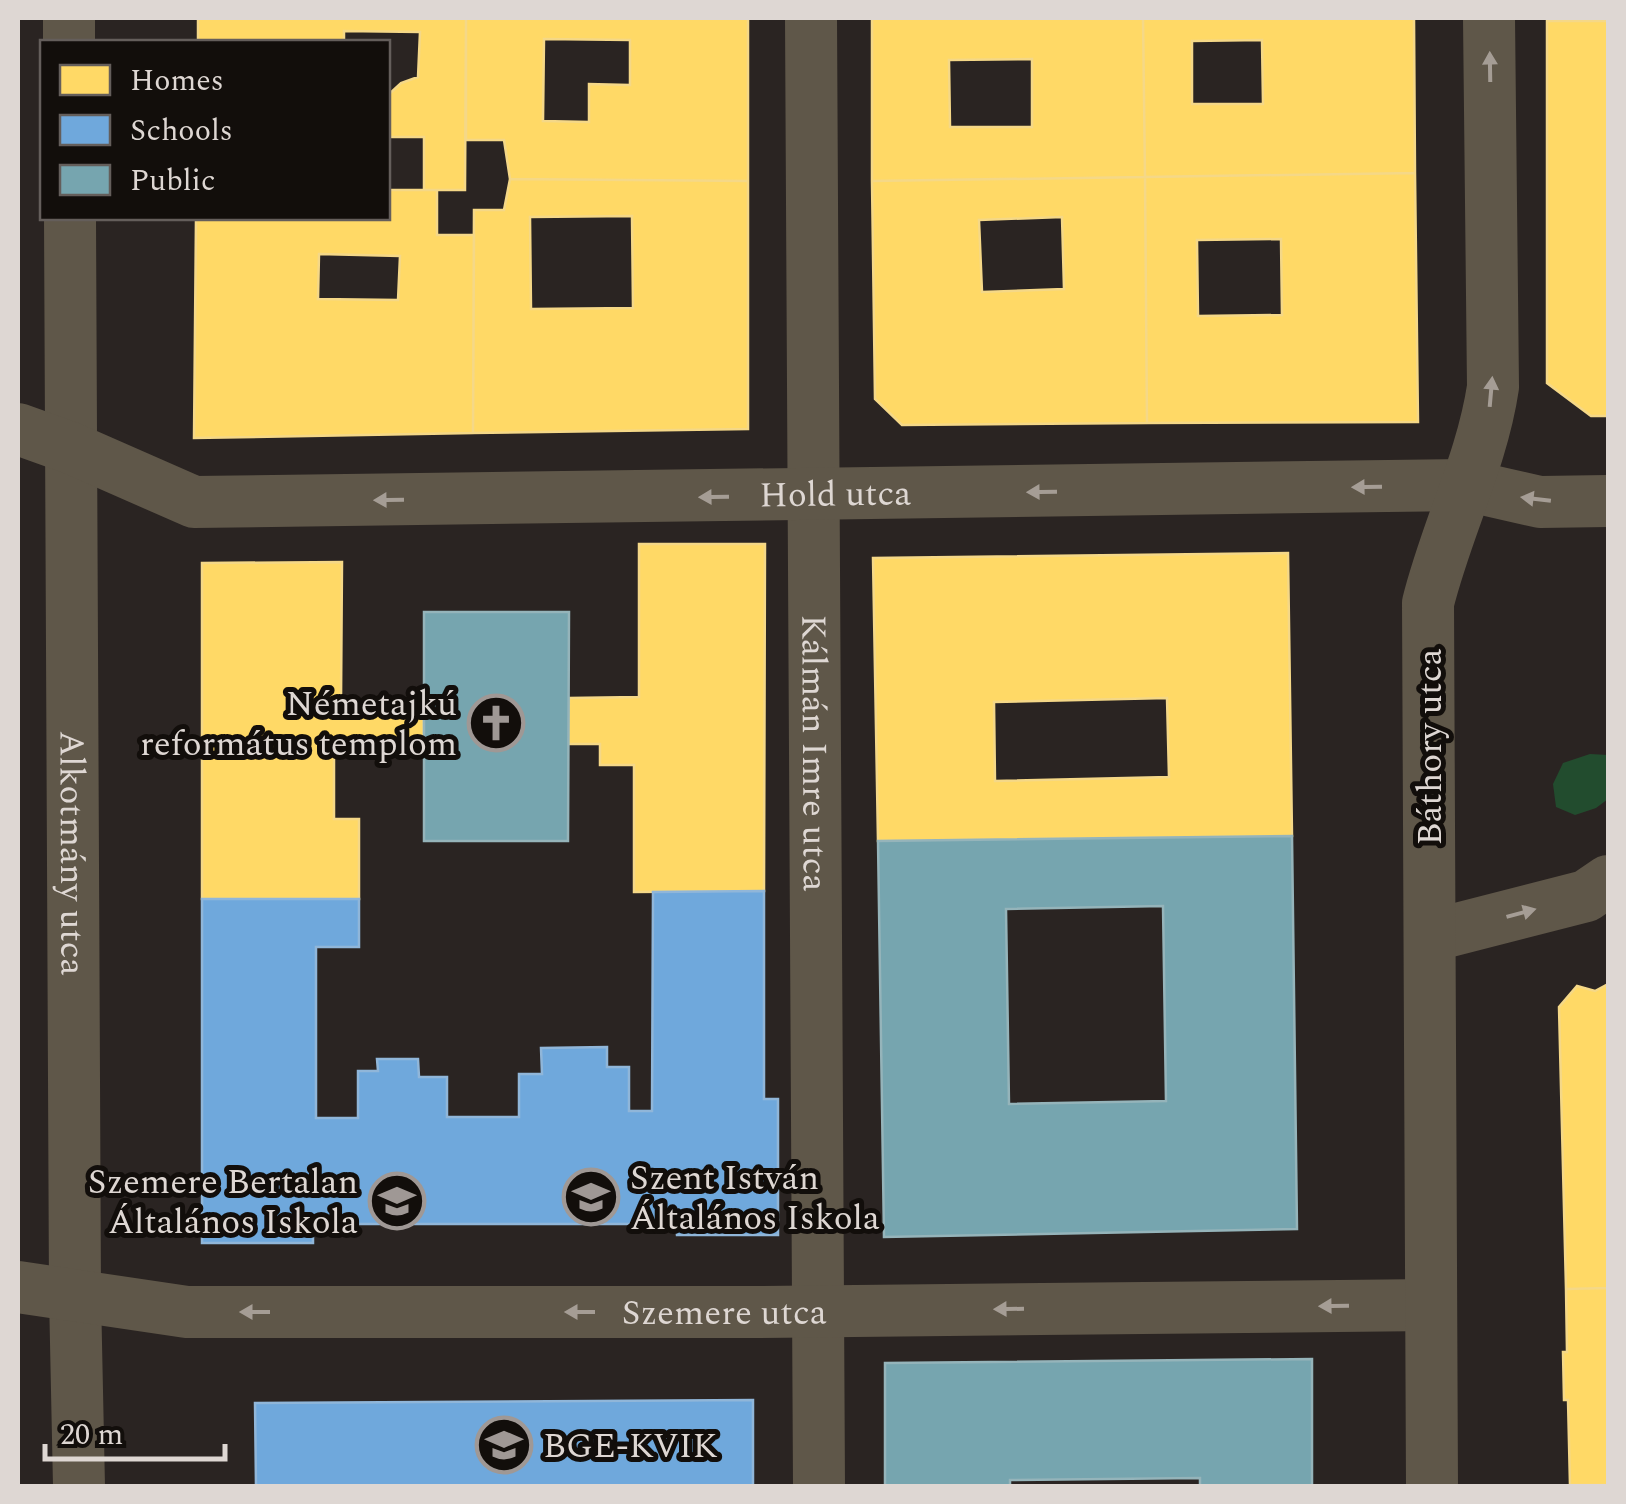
<svg xmlns="http://www.w3.org/2000/svg" width="1626" height="1504" viewBox="0 0 1626 1504" font-family="Spectral,serif">
	<style>
		.grass { fill: #224c2e }
		.homes { fill: #ffd966; stroke: #f5d887; stroke-width: 2.5; fill-rule: evenodd }
		.schools { fill: #6fa8dc; stroke: #90b6d9; stroke-width: 2.5 }
		.public { fill: #76a5af; stroke: #95b4ba; stroke-width: 2.5; fill-rule: evenodd }
		.lines { fill: none; stroke-linecap: round; stroke-linejoin: round }
		.minor { stroke: #5f5749; stroke-width: 52 }
		.oneway { fill: #a59d95 }
		.labels { text-anchor: middle; stroke-width: 10; stroke-linejoin: round; paint-order: stroke }
		.street-label { font-size: 35px; fill: #ded7d3; stroke: #120e0b }
		.poi-label { font-size: 35px; fill: #ded7d3; stroke: #120e0b; text-anchor: end }
	</style>
	<rect width="100%" height="100%" fill="#2a2422"/>
	<path class="grass" d="M1590 754 1608 755V799L1596 808 1575 815 1556 807 1553 784 1563 763Z"/>
	<path class="homes" d="M198 18H466L465 190H424V137H388V95L401 83 418 77 420 32 344 31V42H198Z
		M466 18H748V181L510 179 504 140H466ZM544 39 630 40V85L589 84V122L543 121Z
		M872 18H1143L1145 177 872 181ZM1032 59V127H950L949 60Z
		M1143 18H1414L1415 173 1145 177ZM1262 40 1263 104H1192V41Z
		M1547 18H1608V21H1547Z
		M1547 21H1608V416H1591L1547 383Z
		M1415 173 1418 422 1147 423 1145 177ZM1281 239 1282 315 1198 316 1197 240Z
		M1145 177 1147 423 902 425 875 399 872 181ZM1062 217 1064 289 982 292 979 220Z
		M510 179 748 181V429L473 433 474 210H504ZM632 216 633 308 531 309 530 217Z
		M388 190H437V235H474L473 433 194 438 196 218H388ZM319 254 400 256 398 300 318 299Z
		M639 544H765L764 891 634 892V765H600V744H568L569 698 639 697Z
		M1288 553 1292 836 878 841 873 558ZM1167 698 1169 777 995 781 994 702Z
		M342 562 341 702H423L424 754H334V819H359V899H202V563Z
		M1608 984V1288L1566 1289 1559 1007 1577 986 1595 991Z
		M1608 1288V1485H1570L1568 1400H1564L1563 1352H1567L1566 1289Z"/>
	<path class="schools" d="M764 891V1099H778V1235H677L676 1224H313V1243H202V899H359V947H316V1118H358V1071H378L377 1059H418L419 1077H447V1117H519V1074H542L541 1048 607 1047V1067H629V1111H652L653 892Z
		M753 1400V1486H256L255 1403Z"/>
	<path class="public" d="M424 612H569L568 841H424Z
		M1292 836 1297 1229 884 1237 878 841ZM1163 906 1166 1101 1009 1104 1006 909Z
		M1312 1359V1486H1200V1478L1010 1480V1486H885V1363Z"/>
	<g class="lines">
		<g class="minor">
			<path d="M69 18V42"/>
			<path id="s1" d="M811 18 819 1486"/>
			<path id="s2" d="M70 218 75 1295 79 1486"/>
			<path id="s3" d="M18 429 71 448 194 502 1465 485 1540 502 1608 501"/>
			<path d="M1430 936 1586 896 1608 881"/>
			<path id="s4" d="M18 1287 187 1312H759L1431 1305"/>
			<path d="M1432 1486 1428 603C1446 530 1482 461 1493 387L1489 18"/>
		</g>
	</g>
	<defs><path id="oneway-solid" d="M-6-.8H1V-3.2L6.5 0L1 3.2V.8H-6Z" transform="scale(2.5)"/></defs>
	<g class="oneway">
		<use href="#oneway-solid" transform="translate(1490 67) rotate(-91)"/>
		<use href="#oneway-solid" transform="translate(1491 392) rotate(-85)"/>
		<use href="#oneway-solid" transform="translate(1367 487) rotate(179)"/>
		<use href="#oneway-solid" transform="translate(1042 492) rotate(179)"/>
		<use href="#oneway-solid" transform="translate(714 497) rotate(179)"/>
		<use href="#oneway-solid" transform="translate(1536 499) rotate(-173)"/>
		<use href="#oneway-solid" transform="translate(389 500) rotate(179)"/>
		<use href="#oneway-solid" transform="translate(1521 913) rotate(-15)"/>
		<use href="#oneway-solid" transform="translate(1334 1306) rotate(179)"/>
		<use href="#oneway-solid" transform="translate(1009 1309) rotate(179)"/>
		<use href="#oneway-solid" transform="translate(255 1312) rotate(180)"/>
		<use href="#oneway-solid" transform="translate(580 1312) rotate(180)"/>
	</g>
	<defs>
		<g id="church-ring" transform="scale(2.875)"><circle r="9.5" fill="#120e0b" stroke="#9f9895" stroke-width="1.5"/><path d="M-1.2-6h2.4v3.5h3.3v2.4h-3.3V6h-2.4V-.1h-3.3v-2.4h3.3Z" fill="#9f9895"/></g>
		<g id="school-ring" transform="scale(2.875)"><circle r="9.5" fill="#120e0b" stroke="#9f9895" stroke-width="1.5"/><path d="M0-5L7-2L0 1L-7-2ZM-4 1L0 2.5L4 1V4Q0 6-4 4Z" fill="#9f9895"/></g>
		<g id="university-ring" transform="scale(2.875)"><circle r="9.5" fill="#120e0b" stroke="#9f9895" stroke-width="1.5"/><path d="M0-5L7-2L0 1L-7-2ZM-4 1L0 2.5L4 1V4Q0 6-4 4Z" fill="#9f9895"/></g>
	</defs>
	<g fill-rule="evenodd">
		<use href="#church-ring" x="496" y="723"/>
		<use href="#school-ring" x="591" y="1197"/>
		<use href="#school-ring" x="397" y="1201"/>
		<use href="#university-ring" x="504" y="1445"/>
	</g>
	<g class="labels">
		<g class="street-label">
			<text dy="12" stroke="none"><textPath href="#s3" startOffset="832">Hold utca</textPath></text>
			<text transform="translate(1429 747) rotate(-90)" y="12">Báthory utca</text>
			<text dy="12" stroke="none"><textPath href="#s1" startOffset="735">Kálmán Imre utca</textPath></text>
			<text dy="12" stroke="none"><textPath href="#s2" startOffset="635">Alkotmány utca</textPath></text>
			<text dy="12" stroke="none"><textPath href="#s4" startOffset="708">Szemere utca</textPath></text>
		</g>
		<g class="poi-label">
			<text x="457" y="715">Németajkú<tspan x="457" dy="40">református templom</tspan></text>
			<text x="630" y="1189" text-anchor="start">Szent István<tspan x="630" dy="40">Általános Iskola</tspan></text>
			<text x="358" y="1193">Szemere Bertalan<tspan x="358" dy="40">Általános Iskola</tspan></text>
			<text x="543" y="1457" text-anchor="start">BGE-KVIK</text>
		</g>
	</g>
	<rect width="1626" height="1504" fill="none" stroke="#ded7d3" stroke-width="40"/>
	<rect x="40" y="40" width="350" height="180" fill="#120e0b" stroke="#645e5b" stroke-width="2.5"/>
	<rect x="60" y="65" width="50" height="30" fill="#ffd966" stroke="#645e5b" stroke-width="2.5"/>
	<text x="130" y="90" font-size="30" fill="#ded7d3">Homes</text>
	<rect x="60" y="115" width="50" height="30" fill="#6fa8dc" stroke="#645e5b" stroke-width="2.5"/>
	<text x="130" y="140" font-size="30" fill="#ded7d3">Schools</text>
	<rect x="60" y="165" width="50" height="30" fill="#76a5af" stroke="#645e5b" stroke-width="2.5"/>
	<text x="130" y="190" font-size="30" fill="#ded7d3">Public</text>
	<path d="M45 1444v15h180v-15" fill="none" stroke="#ded7d3" stroke-width="5"/>
	<text x="60" y="1444" font-size="30" fill="#ded7d3" stroke="#120e0b" stroke-width="8" paint-order="stroke">20 m</text>
</svg>
